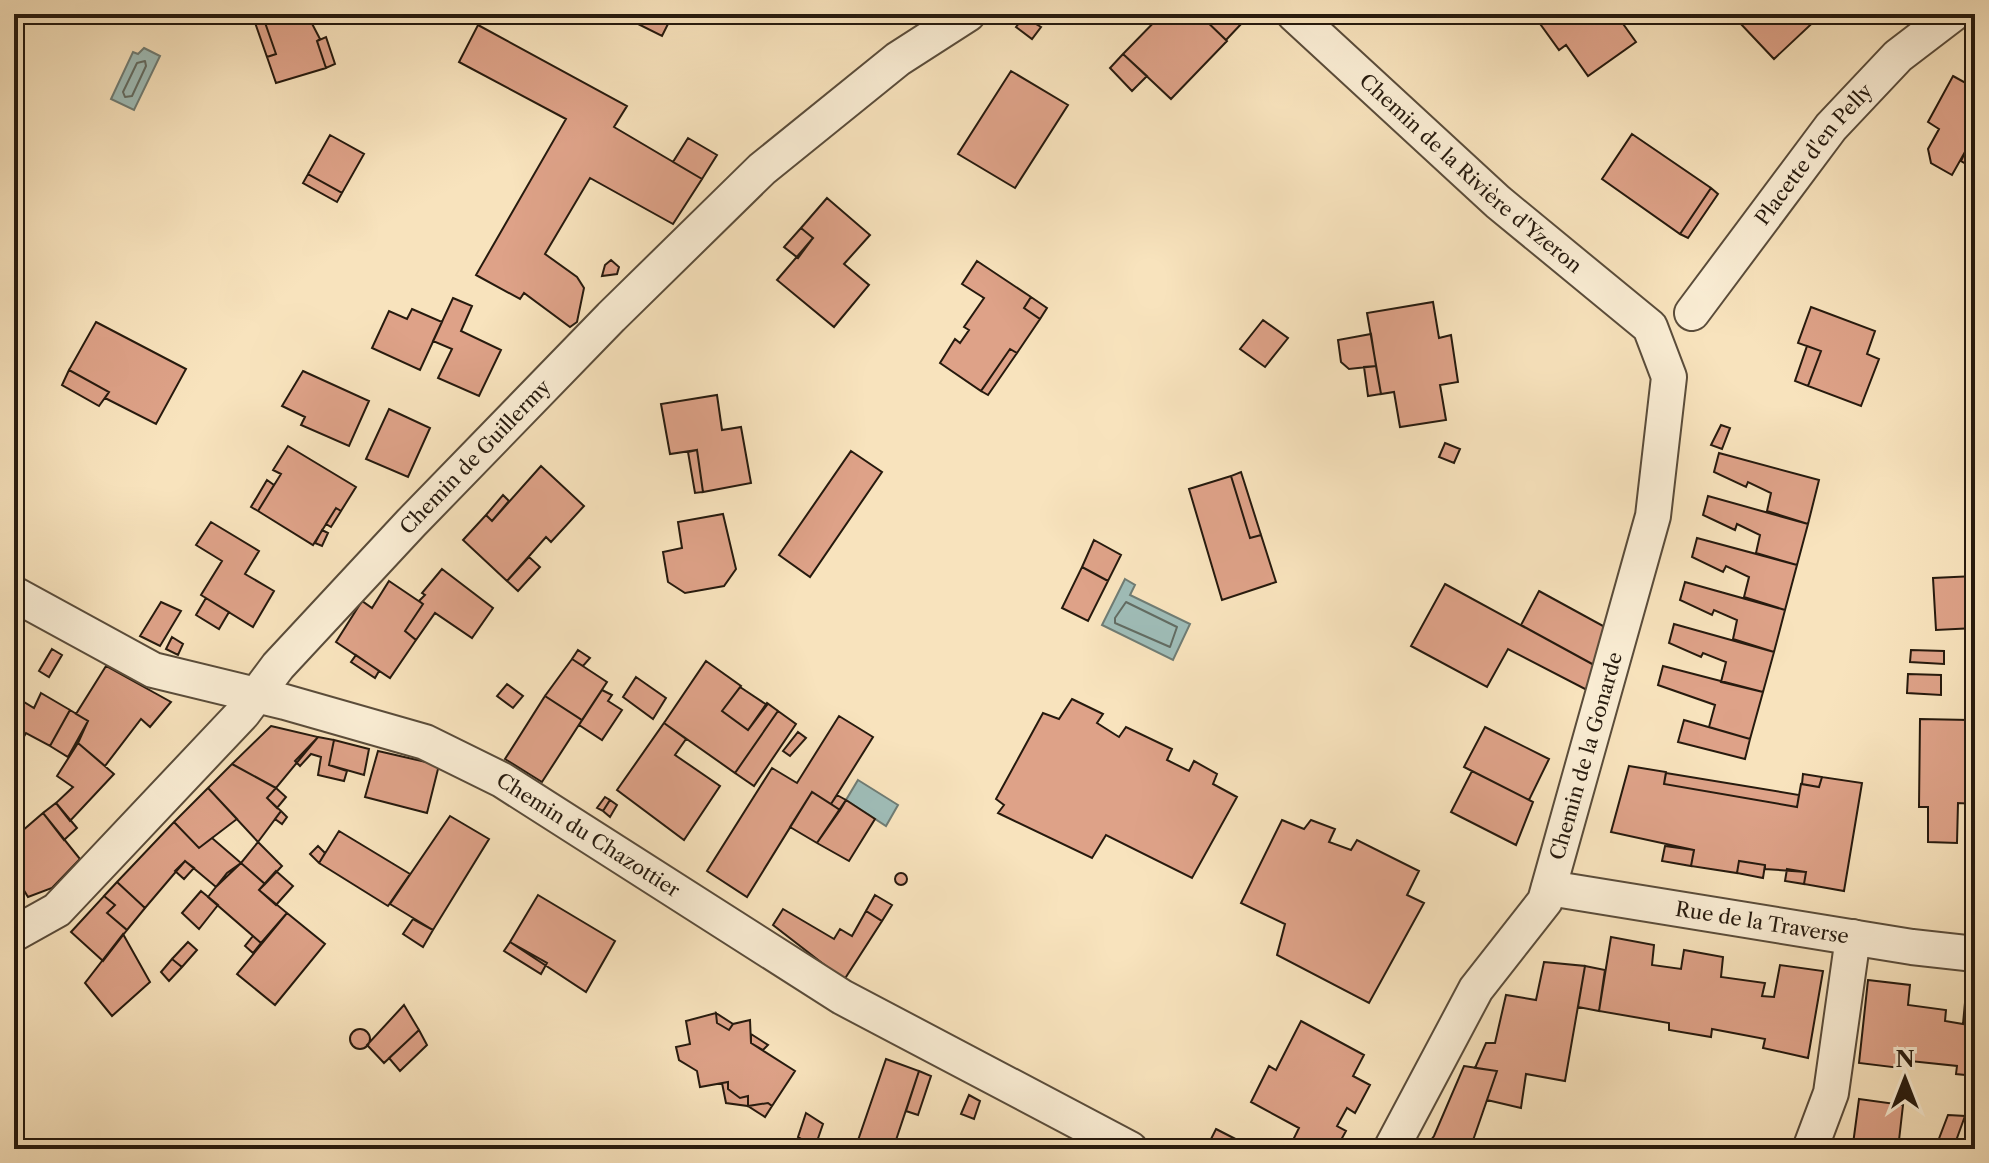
<svg xmlns="http://www.w3.org/2000/svg" width="1989" height="1163" viewBox="0 0 1989 1163" font-family="'Libre Caslon Text',serif">
	<style>
		.water { fill: #9fbdb8; stroke: #6f7c74; stroke-width: 2 }
		.lines { fill: none; stroke-linecap: round; stroke-linejoin: round }
		.shore { stroke: #626c63; stroke-width: 2 }
		.building { fill: #dea288; stroke: #261a0e; stroke-width: 2 }
		.street-casing { stroke: #5a4c3a; stroke-width: 38 }
		.street { stroke: #faedd4; stroke-width: 34 }
		.labels { text-anchor: middle; stroke-width: 7; stroke-linejoin: round; paint-order: stroke }
		.street-label { font-size: 20px; fill: #261a0e; stroke: #faedd4 }
	</style>
	<rect width="100%" height="100%" fill="#f8e3bd"/>
	<filter id="stains"><feTurbulence type="fractalNoise" baseFrequency=".0025" numOctaves="4"/><feColorMatrix values="0 0 0 0 .2 0 0 0 0 .09 0 0 0 0 .02 0 0 0 .5 -.17"/></filter>
	<radialGradient id="worn" r=".72"><stop offset=".6" stop-color="#630" stop-opacity="0"/><stop offset="1" stop-color="#630" stop-opacity=".3"/></radialGradient>
	<path class="water" d="M144 48 160 56 134 110 111 99 133 52 138 54Z
		M1125 579 1135 585 1130 595 1190 624 1173 660 1102 625Z
		M858 780 898 805 886 826 846 800Z"/>
	<g class="lines">
		<path class="shore" d="M145 61 146 66 132 96 125 97 123 92 137 63Z
			M1126 602 1177 627 1170 647 1115 623V618Z"/>
	</g>
	<path class="building" d="M252 14H262L276 54 267 57Z
		M262 14H307L320 39 317 41 326 68 276 83 267 57 276 54Z
		M618 14H673L662 36Z
		M1162 14H1199L1227 41 1171 99 1123 54Z
		M1199 14H1235L1243 22 1226 40Z
		M1533 14H1616L1636 42 1588 76 1566 45 1559 50Z
		M1747 14H1822L1774 59 1739 22Z
		M1024 17 1041 27 1032 39 1016 27Z
		M478 25 627 106 614 127 702 179 673 224 590 178 545 254 577 277 584 288 577 322 570 327 524 293 520 299 476 275 566 119 459 62Z
		M326 37 335 64 326 68 317 41Z
		M1123 54 1147 76 1132 91 1110 68Z
		M1011 71 1068 105 1015 188 958 154Z
		M1953 76 1975 88V155L1966 150 1952 175 1931 163 1928 149 1939 129 1928 122Z
		M1632 134 1711 188 1680 234 1602 179Z
		M330 135 364 154 342 193 308 174Z
		M688 138 717 155 702 179 673 162Z
		M1966 150 1975 155V169L1961 161Z
		M308 174 342 193 337 202 303 183Z
		M1711 188 1718 194 1688 238 1680 234Z
		M827 198 870 235 844 264 869 285 834 327 777 280 813 238 801 228Z
		M801 228 813 238 798 258 784 247Z
		M611 260 619 267 617 274 602 276 605 265Z
		M977 261 1031 297 1024 308 1040 319 1017 353 1010 349 981 391 940 363 955 339 960 343 969 330 964 327 984 298 962 284Z
		M1031 297 1047 308 1040 319 1024 308Z
		M453 298 472 306 461 331 501 350 479 396 438 378 452 349 433 341Z
		M1433 302 1439 338 1451 335 1458 382 1440 385 1446 420 1400 427 1394 392 1381 394 1367 313Z
		M1811 307 1875 331 1867 354 1879 359 1861 406 1808 386 1821 351 1798 343Z
		M412 309 442 322 420 370 372 348 389 311 407 319Z
		M1263 320 1288 338 1265 367 1240 349Z
		M96 322 186 369 156 424 105 398 109 392 69 370Z
		M1371 334 1376 366 1349 369 1341 362 1338 340Z
		M1807 346 1821 351 1808 386 1795 381Z
		M1010 349 1017 353 988 395 981 391Z
		M1376 366 1381 394 1368 396 1364 367Z
		M69 370 109 392 99 406 62 385Z
		M303 371 369 401 349 446 301 425 305 417 282 406Z
		M717 395 722 430 741 427 751 483 703 492 697 450 670 454 661 404Z
		M389 409 430 428 408 477 366 459Z
		M1721 425 1730 428 1722 449 1711 445Z
		M1445 443 1460 449 1454 463 1439 457Z
		M288 446 356 487 341 511 336 508 313 545 258 511 281 474 273 470Z
		M697 450 703 492 695 493 688 452Z
		M851 451 882 472 810 577 779 555Z
		M1719 453 1819 480 1808 524 1767 511 1771 493 1748 482 1746 487 1714 472Z
		M541 466 584 506 551 542 546 537 507 581 463 540 486 515 492 521Z
		M1241 472 1261 535 1250 538 1231 476Z
		M1231 476 1250 538 1261 535 1276 582 1222 600 1189 489Z
		M267 480 274 485 258 511 251 507Z
		M503 495 509 501 492 521 486 515Z
		M1708 496 1808 524 1797 565 1756 553 1760 535 1737 524 1735 530 1703 515Z
		M336 508 341 511 331 527 326 524Z
		M723 514 736 569 724 586 685 593 668 582 663 552 682 548 678 522Z
		M211 522 259 551 245 574 274 591 253 627 201 595 222 561 196 545Z
		M322 530 328 533 322 546 315 543Z
		M1697 538 1797 565 1785 610 1744 597 1749 577 1726 566 1723 572 1692 557Z
		M1094 540 1121 555 1108 581 1082 567Z
		M529 557 540 567 518 591 507 581Z
		M1082 567 1108 581 1088 621 1062 608Z
		M442 569 493 608 472 638 435 613 416 640 405 631 423 604 419 601 425 595 422 593Z
		M1975 576V628L1936 630 1933 578Z
		M389 581 423 604 405 631 416 640 390 678 336 642 362 601 372 608Z
		M1685 582 1785 610 1774 652 1733 639 1737 620 1714 610 1712 615 1680 600Z
		M1445 584 1594 665 1587 690 1508 649 1487 687 1411 646Z
		M1539 591 1605 627 1594 665 1521 625Z
		M206 598 229 612 219 629 196 615Z
		M161 602 181 611 160 646 140 636Z
		M1674 624 1774 652 1763 692 1721 682 1726 662 1703 653 1701 657 1669 643Z
		M172 637 183 644 178 655 166 649Z
		M52 649 62 655 49 677 39 671Z
		M578 650 590 658 583 666 572 659Z
		M1911 650 1944 651V664L1910 662Z
		M356 655 379 671 375 678 351 662Z
		M572 659 607 682 582 720 545 696Z
		M706 661 741 686 722 711 748 730 767 703 778 711 735 773 664 723Z
		M106 666 171 702 150 727 141 719 105 766 78 743 88 721 76 714Z
		M1663 666 1763 692 1750 739 1709 727 1715 705 1658 685Z
		M1908 674 1941 675V695L1907 693Z
		M636 677 666 698 653 719 623 697Z
		M507 684 523 696 513 708 497 696Z
		M740 687 767 705 748 730 722 711Z
		M602 690 612 695 608 701 622 710 602 740 579 725Z
		M41 693 70 710 50 746 26 733 21 742 14 738V696L34 708Z
		M545 696 582 720 542 782 505 759Z
		M1072 699 1103 714 1097 723 1119 737 1126 727 1172 749 1167 760 1189 771 1194 761 1217 774 1213 784 1237 797 1192 878 1106 835 1092 858 998 813 1004 805 996 799 1043 713 1059 719Z
		M70 710 88 721 68 757 50 746Z
		M778 711 796 724 754 786 735 773Z
		M839 716 873 737 831 804 812 792 747 897 707 871 772 768 797 783Z
		M1920 719 1969 720 1968 761H1975V804L1958 803 1957 843 1928 842V807H1919Z
		M1684 720 1750 739 1745 759 1678 742Z
		M664 723 686 739 675 755 720 786 684 840 617 790Z
		M271 726 318 737 276 788 232 764Z
		M1485 727 1549 759 1529 800 1464 767Z
		M798 732 806 738 790 756 783 751Z
		M318 737 334 740 329 765 347 771 344 781 318 775 321 757 311 754 300 766 295 761Z
		M14 738 21 742 14 755Z
		M334 740 369 749 364 775 329 765Z
		M78 743 114 774 70 821 56 803 73 787 57 776Z
		M378 751 439 765 427 813 365 797Z
		M232 764 276 788 267 798 281 811 258 842 208 788Z
		M1629 766 1666 772 1664 784 1797 807 1801 784 1819 787 1822 777 1862 783 1844 891 1804 884 1806 872 1765 869V865L1739 861 1737 873 1691 866 1694 850 1611 832Z
		M1472 771 1533 802 1516 845 1451 812Z
		M1666 773 1799 795 1797 807 1664 784Z
		M1803 774 1822 777 1819 787 1802 784Z
		M208 788 237 819 199 848 174 822Z
		M276 788 286 797 277 808 267 798Z
		M812 792 840 810 817 843 790 827Z
		M837 795 846 800 840 810 831 804Z
		M605 797 610 800 603 811 597 808Z
		M610 800 617 805 610 817 603 811Z
		M846 800 875 819 849 861 817 843Z
		M56 803 77 828 64 840 43 813Z
		M281 811 287 817 282 824 275 819Z
		M43 813 80 859 52 888 28 897 14 874V838Z
		M450 816 489 839 433 930 390 904Z
		M1282 820 1304 829 1311 820 1335 829 1329 842 1351 850 1357 840 1419 871 1407 895 1424 903 1369 1003 1277 955 1285 924 1241 903Z
		M174 822 199 848 212 838 241 863 216 887 185 861 145 908 117 882Z
		M339 831 410 874 388 906 319 863Z
		M258 842 282 866 265 884 241 863Z
		M318 846 325 853 319 863 310 854Z
		M1665 846 1694 850 1691 866 1662 861Z
		M185 861 194 868 184 879 175 871Z
		M1739 861 1765 865 1763 878 1737 873Z
		M241 863 265 884 259 890 287 913 261 943 208 897 227 873Z
		M1787 869 1806 872 1804 884 1785 881Z
		M276 871 293 886 276 905 259 890Z
		M895 879a6 6 0 1 1 12 0a6 6 0 1 1-12 0Z
		M117 882 145 908 127 930 107 913 115 905 104 896Z
		M201 891 218 905 199 929 182 913Z
		M538 895 615 941 586 992 510 942Z
		M875 895 892 905 882 921 866 911Z
		M104 896 115 905 107 913 127 930 103 961 71 932Z
		M783 909 834 939 840 929 852 936 866 911 882 921 844 980 773 925Z
		M287 913 325 944 275 1005 237 974Z
		M413 919 433 930 423 947 403 934Z
		M123 934 150 982 112 1016 85 983Z
		M253 936 261 943 253 953 245 946Z
		M1611 937 1654 945 1652 965 1681 969 1684 950 1723 957 1721 977 1765 983 1762 996 1774 997 1780 965 1823 971 1808 1058 1763 1048 1765 1039 1712 1029 1711 1037 1669 1030V1023L1599 1011Z
		M188 942 197 950 182 967 172 959Z
		M510 942 547 963 541 974 504 951Z
		M172 959 182 967 169 981 161 972Z
		M1544 962 1585 966 1565 1081 1526 1074 1521 1108 1487 1100 1497 1071 1475 1068 1486 1043H1495L1506 995 1536 1000Z
		M1585 966 1605 970 1599 1011 1578 1007Z
		M1868 980 1910 985 1908 1005 1946 1010 1945 1021 1963 1024 1966 992 1975 993V1076L1956 1074 1957 1066 1901 1060 1900 1068 1859 1063Z
		M404 1005 419 1030 384 1063 367 1045Z
		M716 1013 717 1023 729 1030 733 1024 750 1020 751 1043 795 1071 772 1106 768 1103 748 1106V1096L740 1098 728 1089V1082L700 1087 697 1071 679 1060 676 1047 690 1044 686 1021Z
		M716 1013 733 1024 729 1030 717 1023Z
		M1301 1021 1364 1055 1353 1076 1370 1085 1355 1113 1347 1108 1337 1126 1346 1131 1336 1149H1310L1293 1140 1299 1128 1251 1102 1269 1066 1276 1070Z
		M350 1039a10 10 0 1 1 20 0a10 10 0 1 1-20 0Z
		M419 1030 427 1045 400 1071 389 1058Z
		M751 1034 768 1045 763 1050 751 1043Z
		M886 1059 919 1071 893 1149H855Z
		M1464 1066 1497 1071 1470 1149H1424L1434 1136Z
		M919 1071 931 1076 918 1115 906 1111Z
		M728 1082V1089L740 1098 748 1096V1106L726 1103 722 1083Z
		M969 1095 980 1101 974 1119 961 1114Z
		M1859 1099 1903 1105 1898 1149 1853 1144Z
		M768 1103 772 1106 765 1117 748 1106Z
		M806 1113 823 1124 815 1147 798 1137Z
		M1948 1115 1965 1116 1953 1149H1935Z
		M1216 1129 1255 1149H1206Z
		M1845 1142 1884 1149H1844Z"/>
	<g class="lines">
		<g class="street-casing">
			<g id="street">
				<path id="s1" d="M1294 14 1498 202 1650 327 1669 377 1653 516 1545 901 1476 989 1391 1149"/>
				<path id="s2" d="M1692 313 1831 127 1898 56 1953 14"/>
				<path id="s3" d="M14 594 153 670 285 702 425 742 502 780 842 997 1130 1149"/>
				<path id="s4" d="M1549 888 1912 947 1975 954"/>
				<path id="s5" d="M14 934 57 910 243 713 278 666 411 523 611 317 762 169 898 59 968 14"/>
				<path d="M1810 1149 1831 1093 1853 937"/>
			</g>
		</g>
		<use href="#street" class="street"/>
	</g>
	<g class="labels">
		<g class="street-label">
			<text dy="7" stroke="none"><textPath href="#s2" startOffset="200">Placette d'en Pelly</textPath></text>
			<text dy="7" stroke="none"><textPath href="#s1" startOffset="238">Chemin de la Rivière d'Yzeron</textPath></text>
			<text dy="7" stroke="none"><textPath href="#s5" startOffset="666">Chemin de Guillermy</textPath></text>
			<text transform="translate(1586 756) rotate(-74)" y="7">Chemin de la Gonarde</text>
			<text dy="7" stroke="none"><textPath href="#s3" startOffset="628">Chemin du Chazottier</textPath></text>
			<text dy="7" stroke="none"><textPath href="#s4" startOffset="216">Rue de la Traverse</textPath></text>
		</g>
	</g>
	<rect width="1989" height="1163" fill="none" stroke="#f8e3bd" stroke-width="48"/>
	<rect x="16" y="16" width="1957" height="1131" fill="none" stroke="#261a0e" stroke-width="4"/>
	<rect x="24" y="24" width="1941" height="1115" fill="none" stroke="#261a0e" stroke-width="2"/>
	<g transform="translate(1905 1079)" stroke="#faedd4" stroke-width="6" paint-order="stroke">
	<path d="M0-6L14 30L0 20L-14 30Z" fill="#261a0e"/>
	<text y="-12" font-size="22" font-weight="bold" text-anchor="middle" fill="#261a0e">N</text>
	</g>
	<rect width="100%" height="100%" filter="url(#stains)"/>
	<rect width="100%" height="100%" fill="url(#worn)"/>
</svg>
